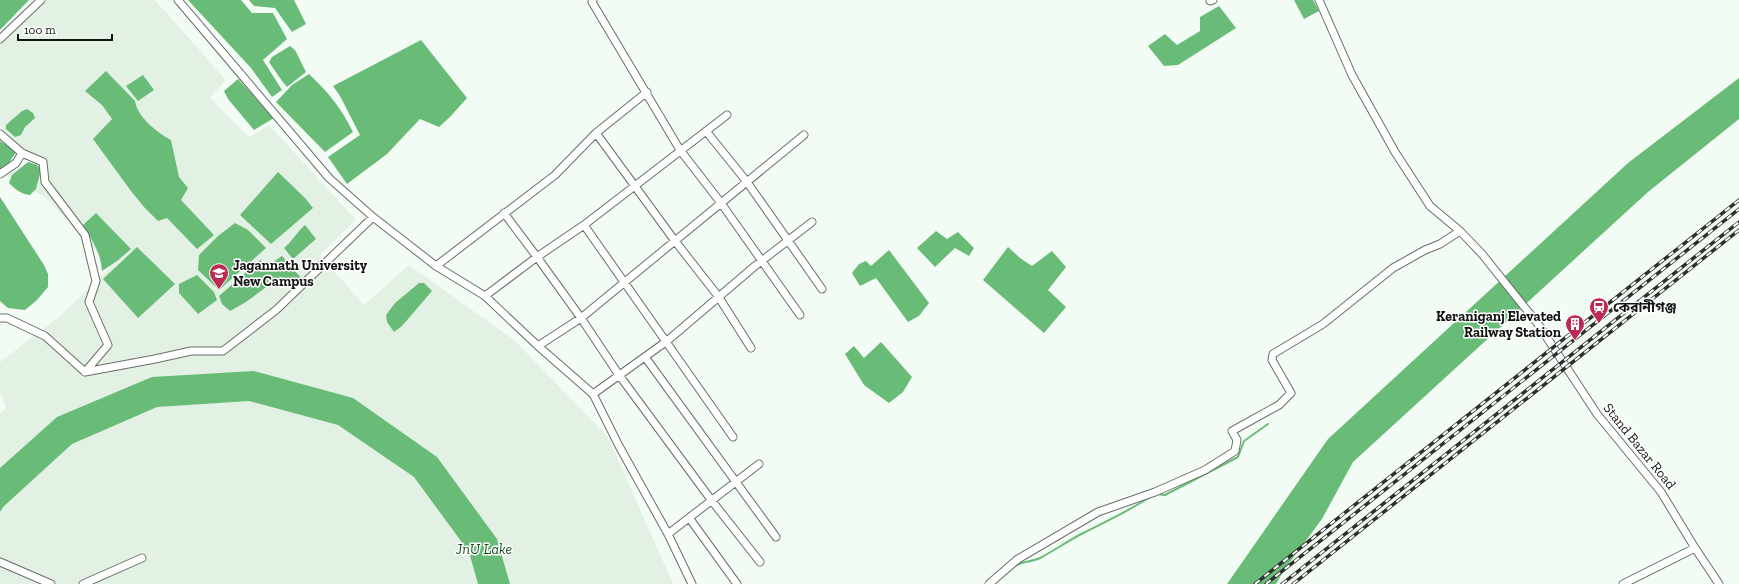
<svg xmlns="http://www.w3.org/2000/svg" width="1739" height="584" viewBox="0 0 1739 584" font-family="'Zilla Slab','Noto Sans Bengali',serif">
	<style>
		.built { fill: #e2f1e3 }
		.water { fill: #69bc77 }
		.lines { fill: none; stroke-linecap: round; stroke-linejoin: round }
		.stream { stroke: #69bc77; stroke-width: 2 }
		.street-casing { stroke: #686f68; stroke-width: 9 }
		.street { stroke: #fff; stroke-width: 7 }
		.rail-casing { stroke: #2d302d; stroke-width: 3.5 }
		.rail { stroke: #fff; stroke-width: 2; stroke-dasharray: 6; stroke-linecap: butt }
		.labels { text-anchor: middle; stroke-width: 3; stroke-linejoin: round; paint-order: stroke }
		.poi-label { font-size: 14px; font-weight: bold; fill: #111411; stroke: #fff; text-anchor: start }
		.street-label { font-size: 14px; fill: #111411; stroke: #fff }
		.water-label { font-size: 15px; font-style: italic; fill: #144f23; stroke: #fff }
	</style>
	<rect width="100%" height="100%" fill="#f3fcf4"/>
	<path class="built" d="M39 0H155L226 80 210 98 249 137 269 125 356 220 320 255 364 305 409 265 514 340 608 437 673 584H0V413L6 408 0 392V362L59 317 111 267 46 198 5 175 32 161 0 126V41L29 17Z"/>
	<path class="water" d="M0 0H29L0 30Z
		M188 0H241L252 13H273L287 39 263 60 282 90 272 97 251 68Z
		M249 0H294L306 24 292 32 275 8 254 6Z
		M1294 0H1313L1319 11 1304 19Z
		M1219 6 1236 28 1178 65 1164 66 1148 46 1165 34 1177 45 1200 31V17Z
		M421 40 467 98 450 117 439 127 420 119 387 154 347 184 328 157 360 135 340 96 333 86Z
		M290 46 295 50 306 72 287 87 282 81 269 62 272 57Z
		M106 71 135 101C137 117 158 133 171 140L179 177 188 188 181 200 214 235 197 249 167 218 158 221 144 207 131 191 93 139 112 119 102 105 85 91Z
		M309 74C329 93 341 108 353 132L325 152 276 102 292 85Z
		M143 75 154 90 138 101 126 86Z
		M1739 78V119L1648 192 1353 462 1322 519 1284 570 1276 584H1227L1328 439 1628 163Z
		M238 79 274 118 254 130 228 99 224 91Z
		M27 109 33 113 35 118 25 127 21 135 15 137 6 129V125L22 111Z
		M0 141 16 152 9 163 0 169Z
		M28 162 37 165 41 170 36 189 30 195C21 194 16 190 9 183L12 175Z
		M278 172 305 198 313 208 271 244 240 215Z
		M0 197 44 265 48 274V287L37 300 25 310 8 308 0 301Z
		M96 213 131 249 117 261 102 271C101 253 92 240 83 225Z
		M235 223 248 230 266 248 219 290 198 270 199 255 218 236Z
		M305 225 316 239 293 259 284 248C291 243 297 232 305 225Z
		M936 231 947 239 958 232 974 248 969 256 955 248 935 267 917 248Z
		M137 247 175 284 138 318 103 279Z
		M1008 247 1020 258 1032 266 1052 251 1066 267 1048 290 1066 307 1044 333 983 280Z
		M889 250 929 303 919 316 908 322 876 278 860 286 852 273 859 264 866 261 871 266Z
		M282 256 302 279 291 289 280 277 246 302 230 311 222 304 219 296 260 260 267 266Z
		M197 275 214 292 217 300 198 314 179 293V284Z
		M419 283H424L432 291 402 326 394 332 387 322 386 315 395 303Z
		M881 342 912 377 903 392 889 403 864 385 845 354 854 346 864 358Z
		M254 371 353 398 437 457 497 539 510 584H478L469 552 414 477 338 425 249 401 157 407 72 444 3 507 0 512V468L57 417 152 377Z"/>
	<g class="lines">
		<path class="stream" d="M1156 494 1165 495 1238 457 1244 441 1268 424
			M1014 566C1022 561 1032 562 1040 558 1055 550 1068 541 1083 533 1107 521 1127 512 1150 497"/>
		<g class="street-casing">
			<path id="street" d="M178 0 329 178 373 217 436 266 485 296 538 346 593 394 619 446 668 534 692 584
				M593 0 592 2 680 150 721 203 800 315
				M1319 0 1352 75 1395 152 1430 206 1460 231 1482 254 1538 324 1597 414 1661 492 1695 548 1719 584
				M1210 1 1213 0
				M0 39 41 0
				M647 92 596 133 675 241 718 296 751 348
				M706 131 747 182 822 289
				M0 134 22 153 16 163 0 174
				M22 153 43 162 45 182 85 235 96 281 89 302 108 345 85 372
				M504 213 537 257 581 318 619 375 712 501 760 562
				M584 225 733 437
				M436 266 555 175 596 133
				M485 296 537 257 584 225 727 115
				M0 318H7L45 336 85 372
				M538 346 581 318 804 135
				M645 357 776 537
				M85 372 155 359 191 351H223L276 310 373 217
				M593 394 667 341 755 266 812 222
				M690 519 737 584
				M668 534 759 464
				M0 562 51 584
				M83 584 142 558
				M989 584 1018 559 1098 512 1155 492 1205 470 1235 451 1237 440 1232 431 1279 405 1291 393 1272 360 1273 354 1323 324 1393 268 1425 250 1440 244 1460 231
				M1623 584 1695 548"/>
		</g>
		<use href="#street" class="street"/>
		<g class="rail-casing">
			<path id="rail" d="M1255 584 1739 200
				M1266 584 1739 209
				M1282 584 1739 222
				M1293 584 1739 230"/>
		</g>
		<use href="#rail" class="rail"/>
	</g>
	<defs>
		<g id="university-pin" transform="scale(1)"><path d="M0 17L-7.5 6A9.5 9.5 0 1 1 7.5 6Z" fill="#ba2a52" stroke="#fff"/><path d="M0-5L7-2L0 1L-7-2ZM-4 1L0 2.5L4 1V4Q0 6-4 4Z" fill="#fff"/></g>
		<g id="station-pin" transform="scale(1)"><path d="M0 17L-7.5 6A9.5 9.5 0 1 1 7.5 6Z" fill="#ba2a52" stroke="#fff"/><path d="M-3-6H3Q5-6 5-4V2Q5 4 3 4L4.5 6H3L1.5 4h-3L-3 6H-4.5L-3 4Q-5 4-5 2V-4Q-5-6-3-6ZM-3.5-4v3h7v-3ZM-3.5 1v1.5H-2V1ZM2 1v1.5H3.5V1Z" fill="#fff"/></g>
		<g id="building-pin" transform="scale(1)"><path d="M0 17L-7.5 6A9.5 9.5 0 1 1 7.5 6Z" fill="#ba2a52" stroke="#fff"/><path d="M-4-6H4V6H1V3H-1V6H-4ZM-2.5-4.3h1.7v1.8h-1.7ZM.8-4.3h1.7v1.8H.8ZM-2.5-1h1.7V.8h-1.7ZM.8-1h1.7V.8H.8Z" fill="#fff"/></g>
	</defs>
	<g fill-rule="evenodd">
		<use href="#university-pin" x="219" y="273"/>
		<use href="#station-pin" x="1599" y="307"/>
		<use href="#building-pin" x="1575" y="324"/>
	</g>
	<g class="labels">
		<g class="poi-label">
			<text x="233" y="270">Jagannath University<tspan x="233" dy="16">New Campus</tspan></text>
			<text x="1613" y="312">কেরানীগঞ্জ</text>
			<text x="1561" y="321" text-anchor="end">Keraniganj Elevated<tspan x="1561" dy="16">Railway Station</tspan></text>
		</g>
		<g class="street-label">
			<text transform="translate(1640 446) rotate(51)" y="5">Stand Bazar Road</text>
		</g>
		<g class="water-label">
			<text x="484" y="554">JnU Lake</text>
		</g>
	</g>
	<path d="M18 34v6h94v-6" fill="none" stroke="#111411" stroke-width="2"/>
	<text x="24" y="34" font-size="12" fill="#111411" stroke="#ffffff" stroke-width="3" paint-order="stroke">100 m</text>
</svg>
